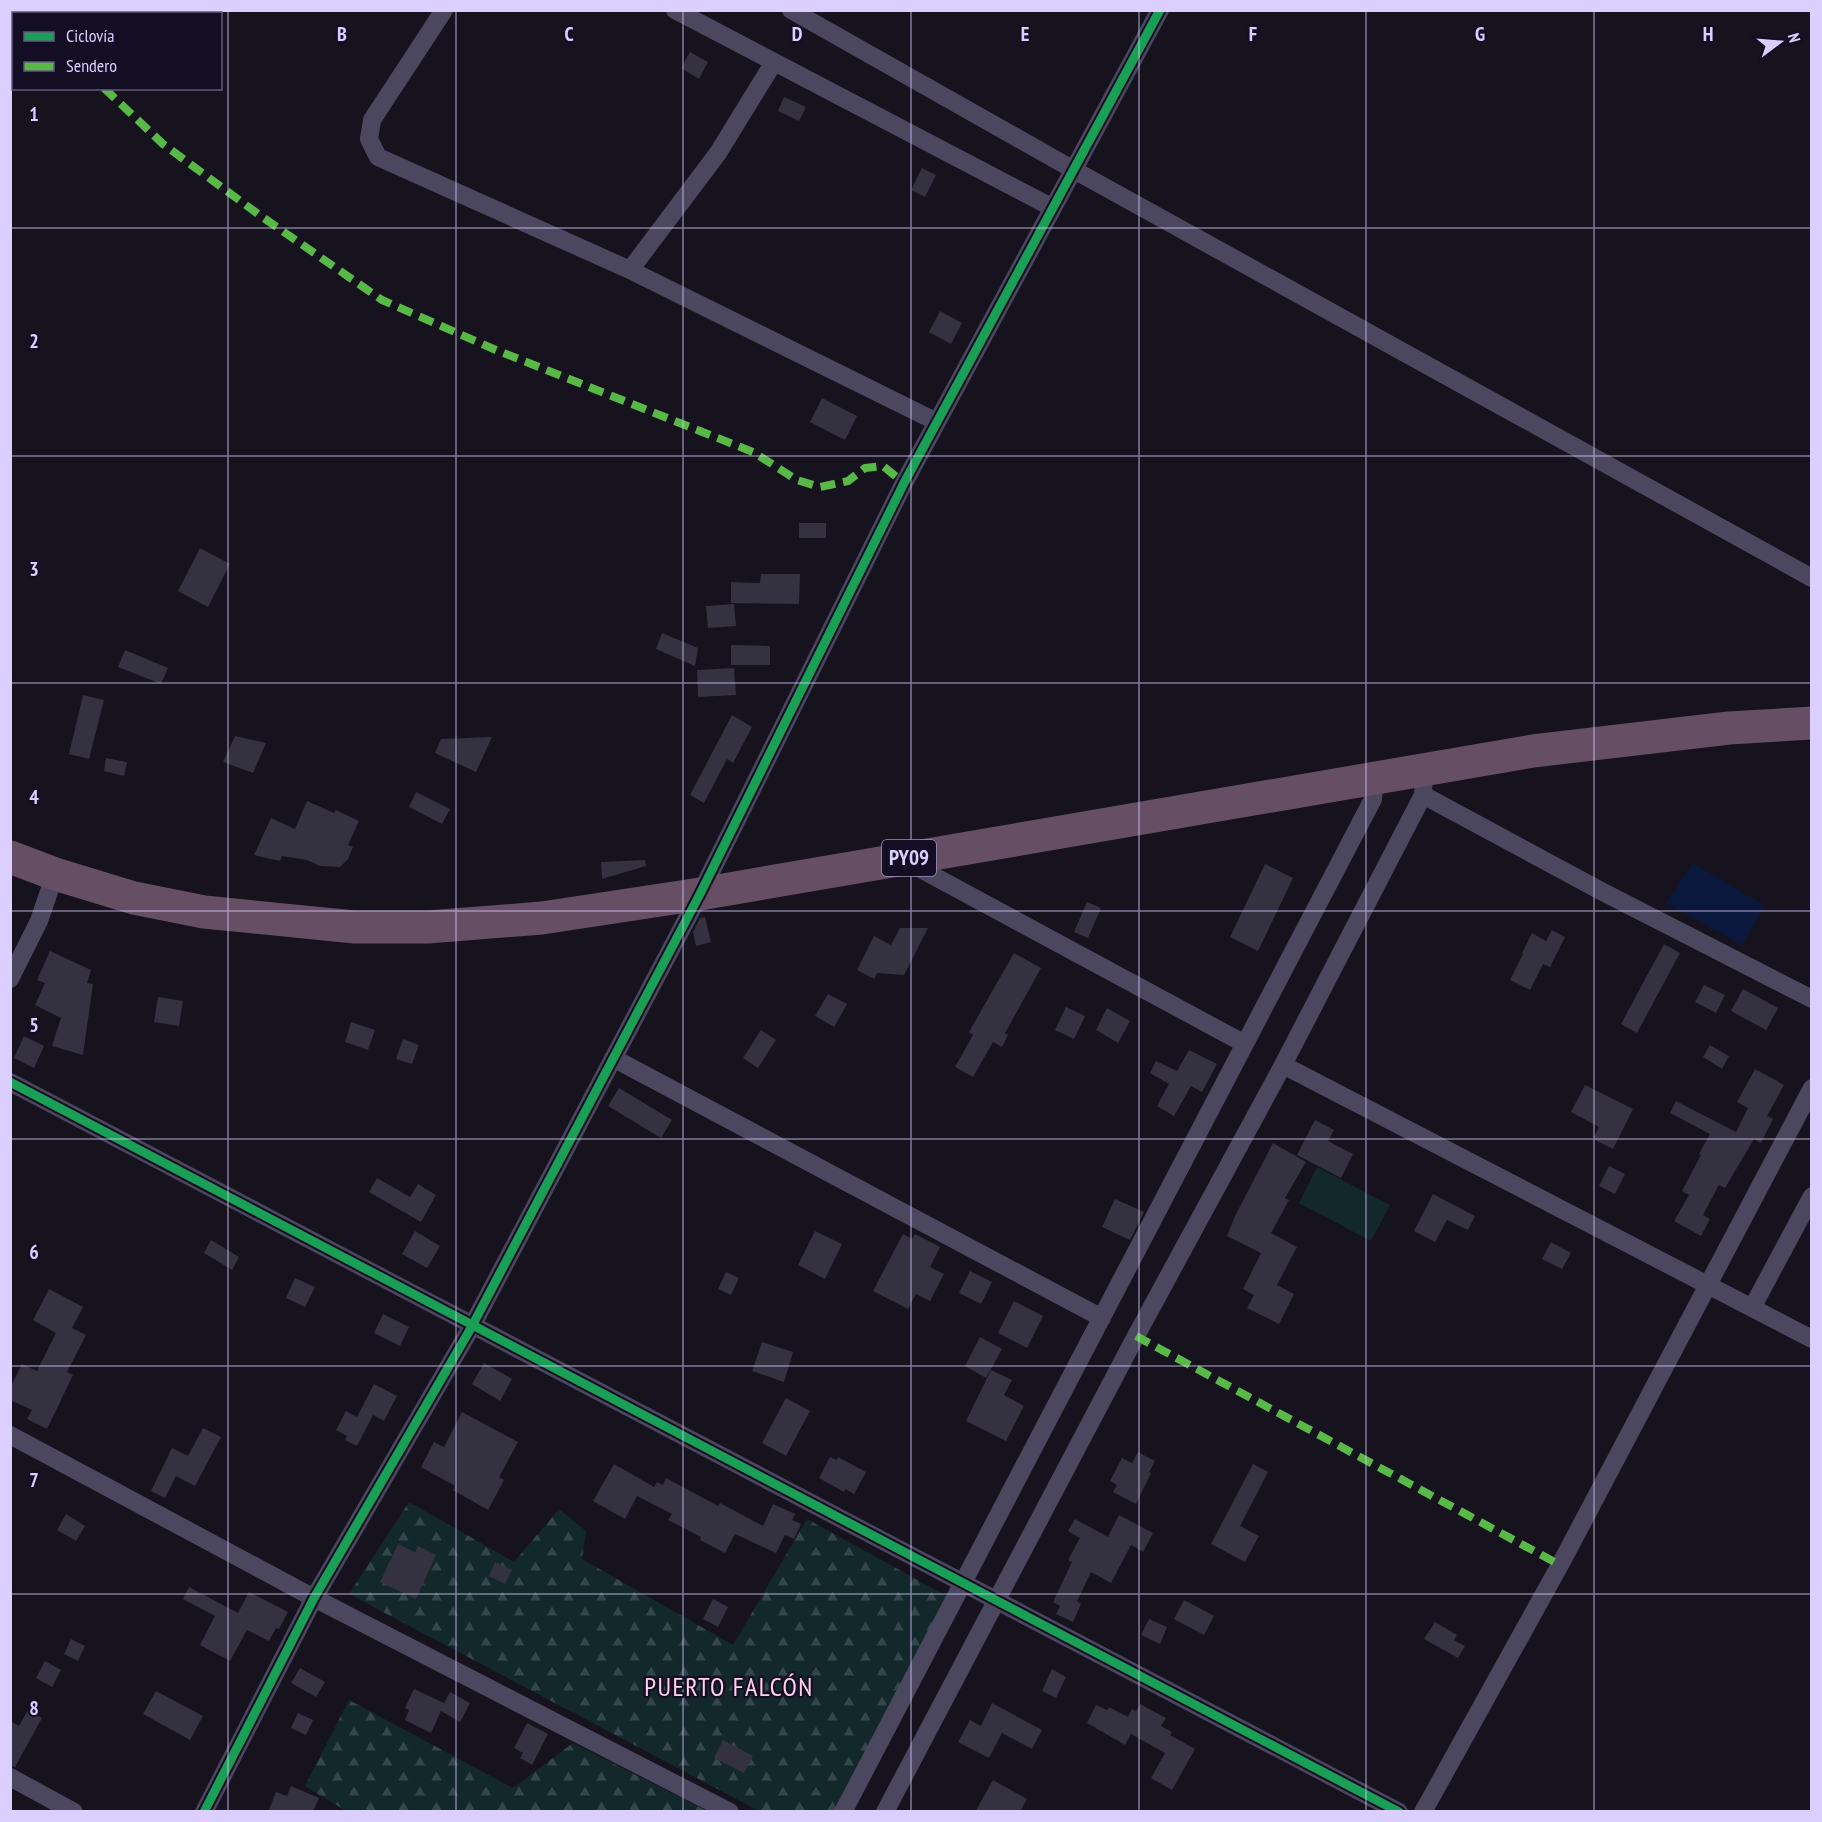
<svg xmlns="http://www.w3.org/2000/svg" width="1822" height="1822" viewBox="0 0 1822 1822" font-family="'PT Sans Narrow',sans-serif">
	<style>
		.green { fill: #12282b }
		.forest { fill: url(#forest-firs) }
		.water { fill: #0a183d }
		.building { fill: #343140 }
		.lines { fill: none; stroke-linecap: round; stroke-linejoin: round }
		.street { stroke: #4b475f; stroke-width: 18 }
		.highway { stroke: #664e65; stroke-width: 33 }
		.quiet { stroke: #58b947; stroke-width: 8; stroke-dasharray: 15 8; stroke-linecap: butt }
		.cycleway-casing { stroke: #130e23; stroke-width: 13 }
		.cycleway { stroke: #1a9f57; stroke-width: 9 }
		.grid { fill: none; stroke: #dacfff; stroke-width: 1.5; stroke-opacity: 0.55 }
		.labels { text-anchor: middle; stroke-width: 4.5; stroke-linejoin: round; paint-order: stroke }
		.shield { fill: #130e23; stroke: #9e95bd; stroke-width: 1.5 }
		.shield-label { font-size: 21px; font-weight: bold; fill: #dacfff }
		.quarter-label { font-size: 26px; letter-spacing: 1.5px; fill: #ffd1ea; stroke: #130e23 }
		.grid-label { font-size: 20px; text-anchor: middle; font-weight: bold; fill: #dacfff; stroke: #130e23; stroke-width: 4.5; stroke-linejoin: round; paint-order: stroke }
	</style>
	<defs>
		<pattern id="forest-firs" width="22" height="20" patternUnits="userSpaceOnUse" patternTransform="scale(1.5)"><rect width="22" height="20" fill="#12282b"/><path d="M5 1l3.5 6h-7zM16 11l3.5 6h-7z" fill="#34464b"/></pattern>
	</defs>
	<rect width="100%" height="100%" fill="#16131e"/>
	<path class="green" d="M1317 1167 1390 1205 1371 1241 1299 1203Z"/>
	<path class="forest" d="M409 1502 514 1562 559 1509 586 1531 582 1559 733 1645 807 1519 954 1600 842 1811 761 1812 349 1594Z
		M349 1700 513 1788 573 1743 707 1811H346L305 1786Z"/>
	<path class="water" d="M1693 863 1765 906 1742 945 1666 903Z"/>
	<path class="building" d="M690 52 708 62 699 79 681 68Z
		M784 97 806 107 799 121 778 111Z
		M922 168 936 175 925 197 911 190Z
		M940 311 962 323 951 344 929 332Z
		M822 398 857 416 845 440 810 422Z
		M799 523H826V538H799Z
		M200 548 230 564 208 607 178 591Z
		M761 574H800L799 604 731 603V582L760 583Z
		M734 604 736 626 708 628 706 606Z
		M662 633 698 648 695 666 656 649Z
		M731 645 770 646V665H731Z
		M125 650 168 668 161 684 118 667Z
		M734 668 736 695 698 697 697 670Z
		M83 695 104 700 89 759 69 754Z
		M732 715 752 727 733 763 727 759 704 803 690 795Z
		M235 736 266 743 253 773 223 762Z
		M492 737 476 772 435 753 441 739Z
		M106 758 127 762 124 776 104 771Z
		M416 792 450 809 442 824 409 807Z
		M307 801 334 813 336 810 359 821 348 845 353 847 348 859 340 867 320 866 307 860 282 856 280 861 254 855 271 818 295 829Z
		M645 860 646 866 602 879 601 862Z
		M1265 864 1293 878 1258 951 1230 937Z
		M1087 902 1101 908 1088 938 1074 932Z
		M705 917 711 942 696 946 693 932 700 918Z
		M900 928H928L904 975 877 973 874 979 857 970 874 936 891 945Z
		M1552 930 1565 937 1550 967 1543 964 1530 990 1510 980 1523 954 1522 953 1532 933 1546 941Z
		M1664 944 1680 953 1637 1033 1621 1024Z
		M50 951 91 970 87 983 93 984 83 1055 52 1046 61 1018 35 1005 45 983 37 980Z
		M1014 953 1041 968 1005 1033 1008 1035 1002 1047 993 1042 973 1077 955 1067 973 1035 969 1032Z
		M1704 985 1725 995 1716 1013 1695 1002Z
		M1743 989 1778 1008 1766 1030 1731 1011Z
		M828 994 847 1004 834 1027 815 1016Z
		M158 997 183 1001 179 1026 154 1022Z
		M1066 1007 1085 1016 1074 1039 1055 1030Z
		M1107 1008 1130 1021 1118 1043 1096 1030Z
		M351 1022 375 1030 368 1050 345 1042Z
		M761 1030 776 1040 758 1068 743 1058Z
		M24 1036 44 1046 34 1068 14 1058Z
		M403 1039 419 1045 412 1064 396 1059Z
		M1710 1045 1729 1056 1722 1069 1703 1057Z
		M1189 1050 1217 1064 1202 1092 1191 1086 1174 1116 1157 1106 1169 1084 1150 1073 1156 1061 1177 1071Z
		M1755 1069 1784 1085 1767 1116 1773 1119 1761 1143 1754 1139 1725 1188 1719 1185 1703 1215 1710 1219 1701 1236 1674 1221 1689 1195 1682 1191 1701 1155 1699 1154 1710 1134 1670 1113 1676 1101 1736 1132 1748 1108 1737 1102Z
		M1585 1085 1633 1109 1613 1149 1593 1139 1599 1127 1571 1112Z
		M619 1088 672 1120 661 1138 608 1106Z
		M1315 1120 1334 1130 1328 1141 1353 1154 1341 1178 1297 1155Z
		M1273 1143 1306 1162 1285 1198 1289 1200 1271 1233 1297 1247 1277 1285 1294 1294 1279 1324 1247 1308 1254 1295 1243 1289 1261 1253 1227 1236 1235 1216Z
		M1609 1166 1625 1174 1615 1194 1599 1186Z
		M377 1178 410 1197 418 1184 436 1195 421 1222 369 1192Z
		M1433 1194 1475 1216 1468 1230 1447 1220 1435 1242 1414 1231Z
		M1115 1199 1144 1212 1130 1240 1102 1227Z
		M415 1231 440 1246 427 1268 402 1254Z
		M815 1231 842 1244 825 1279 798 1265Z
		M903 1234 912 1239 915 1234 940 1247 930 1267 944 1274 930 1301 916 1294 908 1309 873 1291Z
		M211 1240 239 1257 232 1270 204 1253Z
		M1551 1242 1571 1253 1562 1269 1542 1259Z
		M970 1271 992 1282 981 1304 959 1293Z
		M726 1272 739 1278 731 1295 718 1289Z
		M295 1278 315 1287 305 1307 286 1298Z
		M49 1289 83 1307 72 1328 86 1335 67 1372 73 1375 47 1429 27 1419 32 1410 10 1400V1388L22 1364 37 1371 56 1333 33 1320Z
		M1014 1301 1043 1316 1027 1348 998 1333Z
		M383 1314 409 1327 400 1346 374 1333Z
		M980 1337 1002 1349 986 1378 965 1366Z
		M762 1342 793 1352 784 1382 752 1371Z
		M484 1363 512 1379 500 1401 472 1384Z
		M991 1370 1012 1380 1004 1395 1024 1406 1006 1441 966 1421Z
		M374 1384 397 1396 384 1421 373 1415 357 1446 345 1440 347 1436 336 1430 346 1411 357 1417Z
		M786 1398 810 1411 786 1456 762 1443Z
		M462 1412 518 1442 499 1477 504 1480 488 1510 453 1490 455 1486 421 1467 434 1442 444 1447Z
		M203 1428 221 1437 195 1486 176 1476 165 1498 151 1491 172 1448 188 1456Z
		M1138 1452 1155 1461 1149 1472 1151 1473 1136 1504 1113 1492 1117 1485 1110 1481 1122 1458 1132 1463Z
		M830 1457 837 1460 838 1457 866 1472 854 1494 845 1489 844 1492 819 1478Z
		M614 1464 654 1487 657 1482 663 1485 666 1478 718 1506 720 1503 763 1526 773 1504 795 1514 792 1520 801 1524 794 1539 785 1535 776 1553 735 1534 725 1553 700 1540 701 1537 668 1520 672 1514 637 1496 625 1519 593 1501Z
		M1253 1464 1268 1472 1240 1526 1259 1536 1245 1562 1211 1544Z
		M66 1514 85 1526 76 1541 57 1530Z
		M1119 1515 1153 1533 1143 1552 1131 1545 1111 1583 1091 1572 1077 1601 1081 1604 1073 1622 1056 1614 1060 1606 1053 1602 1072 1562 1068 1560 1080 1538 1068 1531 1075 1519 1108 1537Z
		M398 1544 415 1552 418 1546 436 1555 416 1599 380 1582Z
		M495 1562 512 1570 505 1584 489 1576Z
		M189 1587 238 1613 249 1592 288 1612 279 1629 276 1628 269 1641 247 1630 230 1661 200 1645 215 1616 183 1599Z
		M713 1599 728 1607 718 1627 703 1619Z
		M1184 1600 1214 1616 1204 1635 1174 1619Z
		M1149 1619 1167 1627 1160 1644 1141 1635Z
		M1435 1622 1457 1635 1454 1640 1465 1646 1458 1658 1424 1639Z
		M71 1639 85 1646 78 1661 64 1654Z
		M45 1661 61 1670 52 1687 36 1678Z
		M300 1668 325 1682 316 1697 291 1683Z
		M1052 1669 1066 1677 1056 1698 1042 1691Z
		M414 1689 444 1703 450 1692 470 1703 460 1722 441 1711 431 1733 405 1720 409 1710 405 1708Z
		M156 1691 203 1716 190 1740 143 1714Z
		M992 1703 1042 1730 1032 1749 1002 1733 989 1758 958 1742 970 1720 981 1726Z
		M1140 1704 1166 1718 1161 1726 1172 1732 1170 1735 1195 1749 1172 1790 1151 1778 1165 1753 1131 1734 1125 1745 1087 1723 1096 1705 1107 1710 1109 1707 1128 1717 1132 1709 1136 1711Z
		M28 1710 42 1718 15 1767 10 1766V1721L19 1726Z
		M298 1713 313 1720 306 1735 291 1728Z
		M527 1723 548 1734 532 1765 520 1758 523 1753 514 1748Z
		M723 1740 753 1756 744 1773 714 1758Z
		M993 1780 1027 1799 1020 1812H975Z
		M291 1786 319 1798 313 1812H268L276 1792 287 1796Z"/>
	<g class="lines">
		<path class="street" d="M444 10 372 120 369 139 378 157 630 270 937 422
			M675 10 1053 208
			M791 10 1074 170 1812 578
			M630 270 718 153 774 62
			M1423 795 1601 891 1812 999
			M904 860 1245 1044
			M10 979 39 921 55 874
			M613 1058 1102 1318
			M1283 1065 1812 1339
			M10 1082C472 1328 935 1572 1399 1812
			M1752 1308 1812 1196
			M10 1435 314 1598 730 1812
			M10 1777 74 1812
			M204 1812 314 1598 471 1328 700 894 904 483 1160 10
			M843 1812 1373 799 1375 778
			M885 1812 1136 1336 1283 1065 1423 795 1424 770
			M1423 1812 1560 1565 1812 1088"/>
		<path class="highway" d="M10 857 55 874 134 898 204 912 355 927H428L542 918 700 894 1533 751 1729 728 1812 723"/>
		<path class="quiet" d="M19 10 22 14
			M104 88 163 144 258 214 382 300 496 350 753 452 797 480 820 487 848 481 865 468 883 466 904 483
			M1136 1336 1560 1565"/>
		<g class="cycleway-casing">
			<path id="cycleway" d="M10 1082C472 1328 935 1572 1399 1812
				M204 1812 314 1598 471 1328 700 894 904 483 1160 10"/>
		</g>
		<use href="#cycleway" class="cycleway"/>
	</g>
	<path class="grid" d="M228 10V1812M456 10V1812M683 10V1812M911 10V1812M1139 10V1812M1366 10V1812M1594 10V1812M10 228H1812M10 456H1812M10 683H1812M10 911H1812M10 1139H1812M10 1366H1812M10 1594H1812"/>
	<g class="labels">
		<rect class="shield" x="882" y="840" width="54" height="36" rx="4.5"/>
		<g class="shield-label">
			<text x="909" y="865">PY09</text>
		</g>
		<g class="quarter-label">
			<text x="729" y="1696">PUERTO FALCÓN</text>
		</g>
	</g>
	<g class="grid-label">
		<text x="342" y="41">B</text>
		<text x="569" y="41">C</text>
		<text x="797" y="41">D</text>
		<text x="1025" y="41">E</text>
		<text x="1253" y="41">F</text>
		<text x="1480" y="41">G</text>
		<text x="1708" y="41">H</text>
		<text x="34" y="121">1</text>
		<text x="34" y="348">2</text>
		<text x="34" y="576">3</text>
		<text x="34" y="804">4</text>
		<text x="34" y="1032">5</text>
		<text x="34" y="1259">6</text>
		<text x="34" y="1487">7</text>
		<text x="34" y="1715">8</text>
	</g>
	<rect width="1822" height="1822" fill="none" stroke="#dacfff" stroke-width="24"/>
	<rect x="12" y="12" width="210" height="78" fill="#130e23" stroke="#635b7b" stroke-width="1.5"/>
	<rect x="24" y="32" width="30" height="9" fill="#1a9f57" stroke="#635b7b" stroke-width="1.5"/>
	<text x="66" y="42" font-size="18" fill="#dacfff">Ciclovía</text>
	<rect x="24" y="62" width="30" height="9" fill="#58b947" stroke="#635b7b" stroke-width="1.5"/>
	<text x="66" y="72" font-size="18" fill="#dacfff">Sendero</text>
	<g transform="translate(1780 42) rotate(74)" stroke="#130e23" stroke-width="4.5" paint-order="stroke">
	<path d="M0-4.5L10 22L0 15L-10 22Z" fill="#dacfff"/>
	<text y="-9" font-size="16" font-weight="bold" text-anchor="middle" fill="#dacfff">N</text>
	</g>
</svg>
